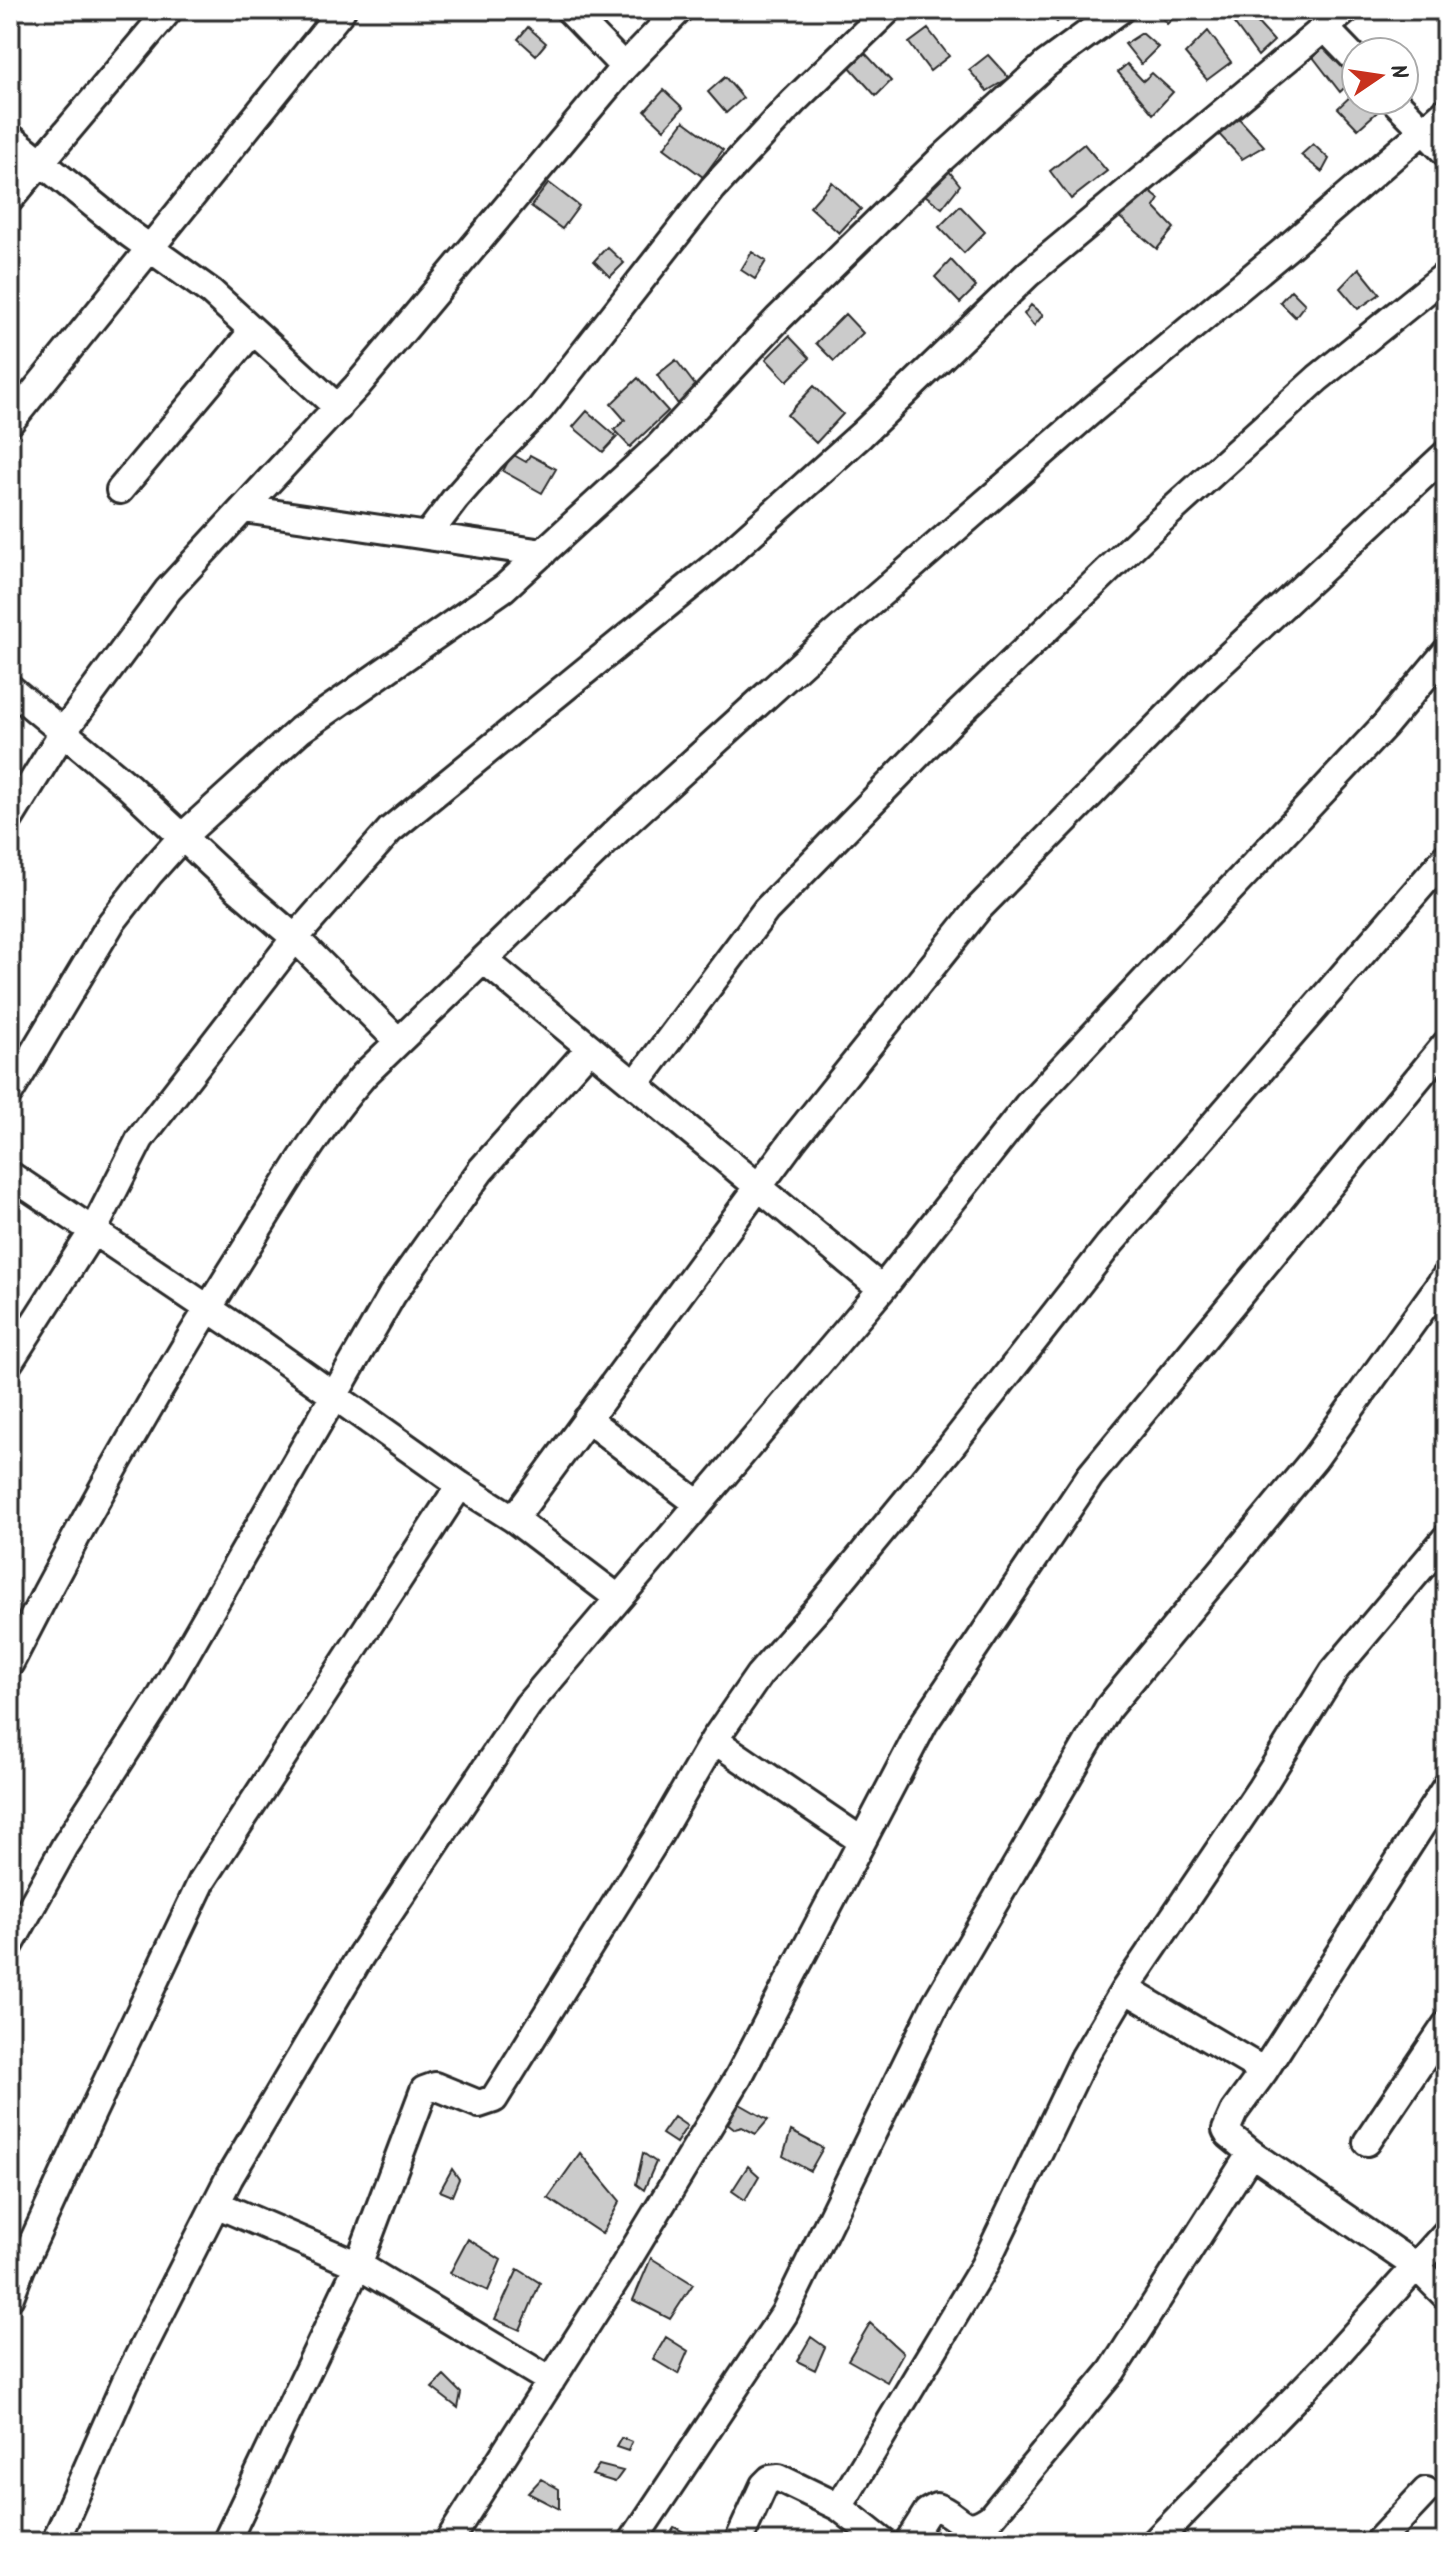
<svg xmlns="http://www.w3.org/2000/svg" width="1456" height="2552" viewBox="0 0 1456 2552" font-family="Kalam,sans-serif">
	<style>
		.building { fill: #cbcbcb; stroke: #2b2b2b; stroke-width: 2 }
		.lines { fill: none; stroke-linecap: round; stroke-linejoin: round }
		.minor-casing { stroke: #2b2b2b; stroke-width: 32 }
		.minor { stroke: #fff; stroke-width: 26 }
	</style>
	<rect width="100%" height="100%" fill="#fff"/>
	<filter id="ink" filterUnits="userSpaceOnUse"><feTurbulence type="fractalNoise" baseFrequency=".0125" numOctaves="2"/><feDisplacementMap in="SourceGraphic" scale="16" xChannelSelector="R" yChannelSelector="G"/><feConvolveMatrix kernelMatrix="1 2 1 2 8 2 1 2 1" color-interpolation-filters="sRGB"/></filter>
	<g filter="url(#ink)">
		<path class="building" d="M1044 10H1069L1057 22Z
			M1156 10H1182L1167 24Z
			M1224 10H1246L1274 41 1258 56Z
			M528 27 546 43 536 55 518 39Z
			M928 29 949 56 930 71 909 43Z
			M1208 31 1231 62 1207 80 1185 54Z
			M1142 33 1158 47 1141 64 1125 44Z
			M1326 38 1356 72V77L1340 92 1313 57Z
			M864 52 891 81 876 96 849 66Z
			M988 55 1009 78 987 91 969 70Z
			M1127 64 1143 81 1152 73 1173 92 1153 114 1118 72Z
			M725 77 743 98 726 113 708 92Z
			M664 90 683 108 664 129 645 111Z
			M1356 91V100H1378L1384 106 1358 129 1338 108Z
			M1236 115 1264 146 1242 159 1215 130Z
			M684 121 723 150 703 177 664 148Z
			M1084 144 1107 171 1071 199 1050 171Z
			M1313 144 1329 159 1322 172 1301 155Z
			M949 171 960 185 942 208 921 192Z
			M832 182 861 209 839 233 810 207Z
			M549 183 579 206 562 229 531 206Z
			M1144 187 1159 199 1154 207 1174 228 1157 249 1118 216Z
			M960 206 985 232 964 253 939 227Z
			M607 247 624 263 610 277 594 261Z
			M752 252 766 261 755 279 741 270Z
			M951 260 976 287 960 303 935 277Z
			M1359 268 1380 294 1358 309 1340 288Z
			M1291 290 1305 304 1295 317 1280 302Z
			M1031 305 1043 315 1034 326 1024 314Z
			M845 314 863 333 834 361 816 343Z
			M789 336 810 358 787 381 766 359Z
			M676 360 698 389 678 404 657 375Z
			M638 378 668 411 630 447 614 430 625 420 611 404Z
			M814 386 843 414 816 443 787 415Z
			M587 411 617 437 603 452 573 427Z
			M512 454 526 462 530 455 556 469 542 493 503 471Z
			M738 2103 768 2120 756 2134 742 2127 735 2129 726 2122Z
			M674 2117 687 2126 676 2143 662 2134Z
			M791 2131 823 2148 810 2171 783 2156Z
			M580 2153 620 2201 602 2234 548 2198Z
			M643 2153 656 2162 644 2190 636 2184Z
			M748 2166 759 2176 745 2200 732 2191Z
			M452 2169 459 2179 452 2196 440 2191Z
			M468 2239 501 2260 488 2291 450 2273Z
			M651 2258 693 2284 670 2319 633 2300Z
			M518 2269 540 2283 520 2330 495 2319Z
			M870 2323 903 2353 887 2382 848 2360Z
			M666 2337 688 2351 678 2374 653 2359Z
			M811 2337 825 2347 815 2370 797 2361Z
			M444 2376 461 2393 458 2408 432 2388Z
			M621 2438 632 2442 628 2451 616 2447Z
			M599 2465 623 2471 615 2482 592 2475Z
			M541 2479 559 2489V2509L528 2493Z
			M674 2527 694 2537 693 2542H664Z"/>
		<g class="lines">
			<g class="minor-casing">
				<path id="minor" d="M569 10 624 67
					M1325 28 1356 60
					M1394 100 1446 153
					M10 137 130 234 211 292 338 408
					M10 199 169 10
					M10 422 342 10
					M120 490 253 331
					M244 509 543 553
					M427 536 455 499 492 457 540 409 713 188 793 102 888 10
					M10 688 128 786 239 890 295 938 398 1041
					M10 818 63 732 168 590 357 386 624 67 679 10
					M484 960 882 1289
					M635 1085 766 910 956 716 1149 531 1318 378 1446 275
					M10 1092 111 923 150 873 183 836 300 730 504 588 659 446 778 319 939 161 1046 64 1120 10
					M10 1175 264 1346 460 1485 514 1519 618 1598
					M10 1361 93 1231 140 1139 295 938 390 830 718 563 861 435 1028 274 1346 10
					M587 1419 697 1503
					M514 1519 793 1140 978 909 1204 679 1446 454
					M10 1663C80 1524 158 1387 241 1256 280 1194 316 1130 364 1075L619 829 832 636 1091 411 1287 248 1446 111
					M714 1740 862 1841
					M1446 1787 1264 2071 1234 2112 1226 2130 1229 2135 1251 2153 1417 2267 1446 2296
					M10 1945 65 1846 159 1700 392 1295 481 1170 590 1048
					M1125 1989 1264 2071
					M1367 2142 1446 2025
					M216 2204 358 2265 551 2381
					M10 2297 21 2268 92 2113 202 1881 460 1485
					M55 2542 125 2383 229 2178 361 1955 528 1705 882 1289 1027 1106 1385 725 1446 652
					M226 2542 358 2265 424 2090 435 2086 479 2104 494 2099 660 1833 714 1740 759 1675 820 1606 949 1449 1108 1246 1446 857
					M448 2542 621 2271 738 2078 924 1723 1090 1476 1446 1044
					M632 2542 784 2314 936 2003 1108 1708 1315 1458 1446 1276
					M738 2542 764 2485 770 2479 779 2478 839 2507
					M883 2542 839 2507 984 2266 1084 2058 1125 1989 1261 1788 1334 1671 1446 1538
					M908 2542 927 2512 936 2507C961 2515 962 2538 991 2517L1112 2371 1251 2153
					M1155 2542 1330 2362 1446 2233
					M1378 2542 1426 2491"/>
			</g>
			<use href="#minor" class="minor"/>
		</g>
	</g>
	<rect width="1456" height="2552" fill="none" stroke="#fff" stroke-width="40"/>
	<rect x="20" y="20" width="1416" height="2512" fill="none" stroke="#2b2b2b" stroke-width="3" filter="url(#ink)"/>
	<g transform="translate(1380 76) rotate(77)"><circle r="38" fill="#ffffff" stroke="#aaaaaa" stroke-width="2"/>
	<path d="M0-6L14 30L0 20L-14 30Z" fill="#c8321e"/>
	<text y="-12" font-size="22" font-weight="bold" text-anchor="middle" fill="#2b2b2b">N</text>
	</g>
</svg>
